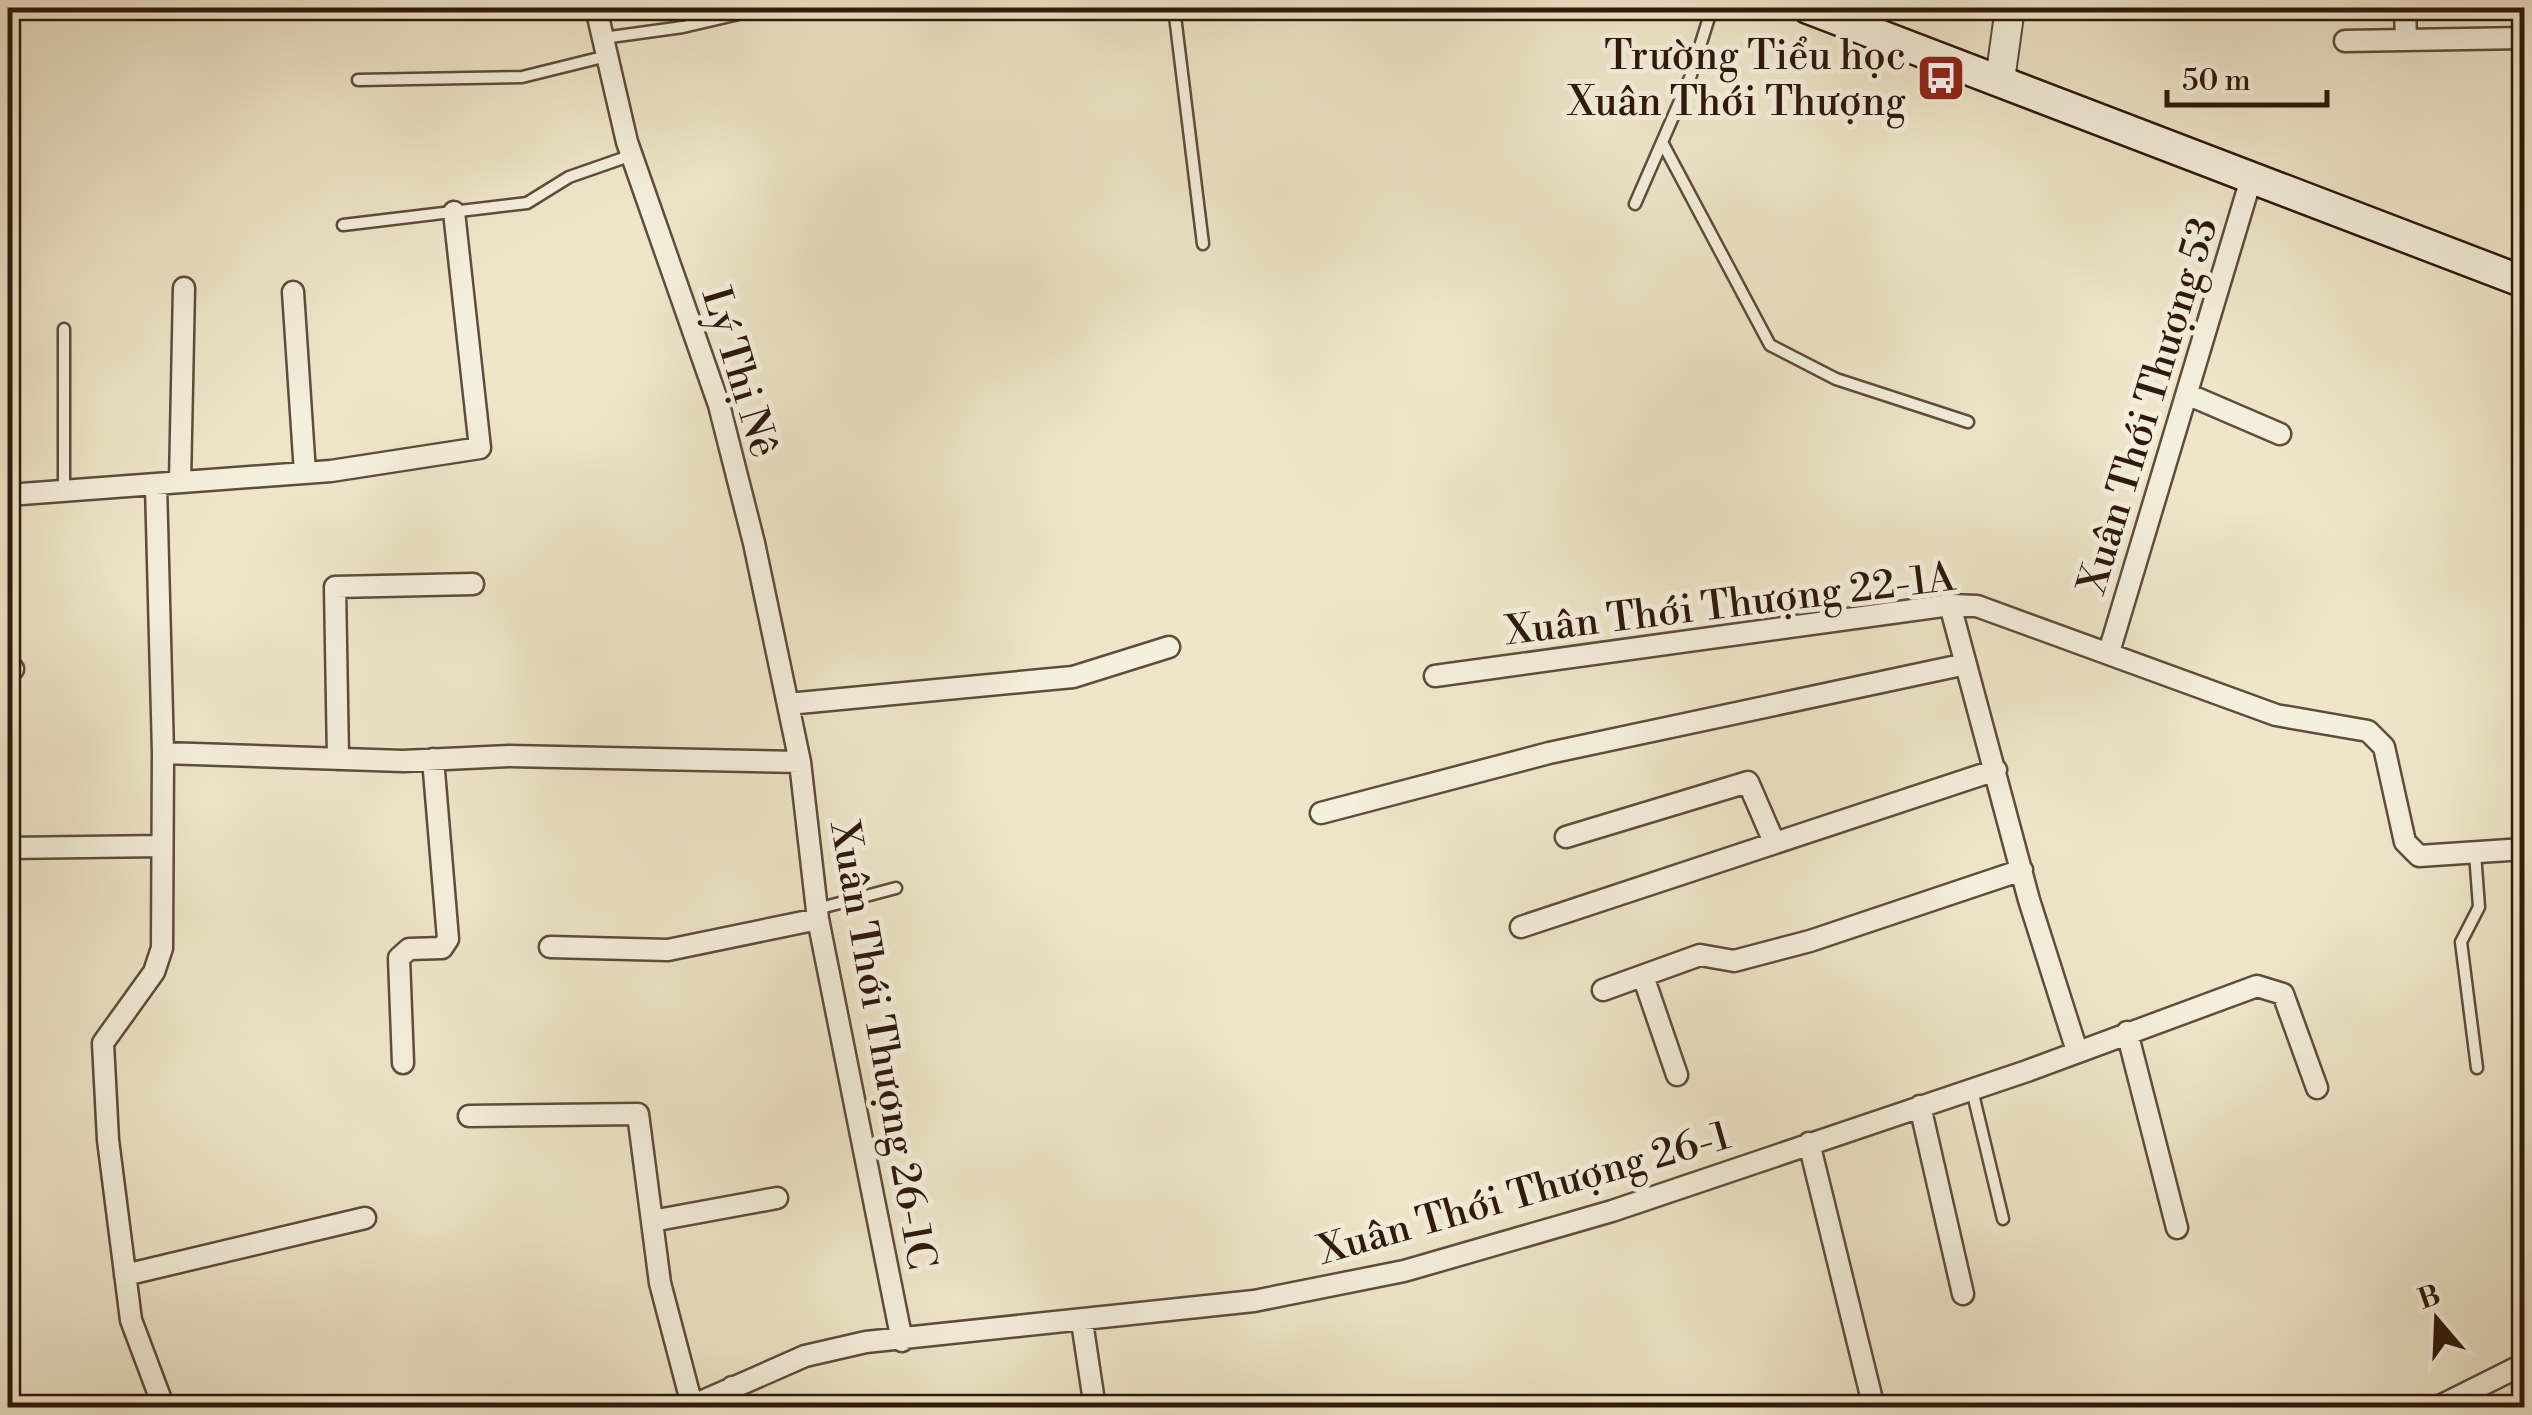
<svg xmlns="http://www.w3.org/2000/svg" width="2532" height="1415" viewBox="0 0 2532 1415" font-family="'Libre Bodoni',serif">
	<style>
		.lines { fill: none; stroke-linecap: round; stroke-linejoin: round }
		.service-casing { stroke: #5e4c3c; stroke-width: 15 }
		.minor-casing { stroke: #5e4c3c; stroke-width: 25 }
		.tertiary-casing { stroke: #5e4c3c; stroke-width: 32 }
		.secondary-casing { stroke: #2e180c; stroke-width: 35 }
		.service { stroke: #f5efdd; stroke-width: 10 }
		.minor { stroke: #f5efdd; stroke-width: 20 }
		.tertiary { stroke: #f5efdd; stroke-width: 28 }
		.secondary { stroke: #f5efdd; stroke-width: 30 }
		.labels { text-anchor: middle; stroke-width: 10; stroke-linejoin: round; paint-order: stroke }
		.poi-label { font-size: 40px; fill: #2e180c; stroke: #f5efdd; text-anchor: end }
		.street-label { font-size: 40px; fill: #2e180c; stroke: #f5efdd }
	</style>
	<rect width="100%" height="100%" fill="#efe6ca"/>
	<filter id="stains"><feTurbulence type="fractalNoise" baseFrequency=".002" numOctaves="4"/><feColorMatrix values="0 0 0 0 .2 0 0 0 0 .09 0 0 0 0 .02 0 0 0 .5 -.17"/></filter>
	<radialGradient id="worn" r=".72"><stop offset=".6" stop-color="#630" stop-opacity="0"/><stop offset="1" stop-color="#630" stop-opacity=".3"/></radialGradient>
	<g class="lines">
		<g class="service-casing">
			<path id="service" d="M1174 8 1203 244
				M603 38 683 27 764 8
				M358 80 522 77 607 56
				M1662 142 1770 345 1836 379 1968 422
				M1635 204 1690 78 1712 8
				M343 225 527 203 569 177 632 155
				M64 329V492
				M2475 853 2479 907 2461 942 2477 1068
				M817 909 896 888
				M1972 1090 2003 1219"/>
		</g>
		<g class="minor-casing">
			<path id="minor" d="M596 8 627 142 719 405 754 543 800 762 818 919 902 1341
				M2405 8 2406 40
				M2345 41 2524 38
				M293 292 305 473
				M2187 394 2280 434
				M180 482 184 288
				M156 485 163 753 162 948 154 972 103 1043 108 1140 131 1320 164 1408
				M8 495 331 471 480 448 454 212
				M1950 605 2029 900 2077 1051
				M2109 652 2251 179
				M8 670 13 669
				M1435 676 1950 605 1977 606 2276 715 2368 731 2384 747 2405 842 2419 856 2524 849
				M788 704 1073 677 1169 647
				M163 753 403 761 509 756 800 762
				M338 759 335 587 473 584
				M1321 813 1549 753 1966 664
				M1566 837 1748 782 1774 842
				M8 848 162 846
				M1521 927 1996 770
				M550 947 668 950 818 919
				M1643 976 1677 1075
				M1603 990 1700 955 1734 961 1810 941 2022 870
				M2127 1032 2177 1228
				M403 1063 399 958 409 949 442 948 448 939 433 759
				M1920 1106 1963 1294
				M469 1116 638 1114 660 1283 692 1405
				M1809 1143 1874 1408
				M652 1221 777 1198
				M125 1275 365 1218
				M1082 1322 1095 1408
				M732 1387 739 1408
				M687 1408 805 1356 866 1342 1254 1301 1404 1271 1612 1211 2027 1071 2257 986 2283 994 2317 1088
				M2436 1408 2524 1364"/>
		</g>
		<g class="tertiary-casing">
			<path id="tertiary" d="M2000 80 2010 8"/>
		</g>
		<g class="secondary-casing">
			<path id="secondary" d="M1808 8 2524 282"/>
		</g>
		<use href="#service" class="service"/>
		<use href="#minor" class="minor"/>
		<use href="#tertiary" class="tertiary"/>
		<use href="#secondary" class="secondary"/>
	</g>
	<defs>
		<g id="bus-square" transform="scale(2.5)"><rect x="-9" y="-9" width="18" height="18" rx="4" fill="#8f2418" stroke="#f5efdd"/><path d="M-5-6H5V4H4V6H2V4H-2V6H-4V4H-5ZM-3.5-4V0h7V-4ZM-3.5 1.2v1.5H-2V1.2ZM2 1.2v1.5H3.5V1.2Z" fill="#fff"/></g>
	</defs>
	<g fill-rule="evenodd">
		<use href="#bus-square" x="1941" y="78"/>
	</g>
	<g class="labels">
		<g class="poi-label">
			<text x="1906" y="69">Trường Tiểu học<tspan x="1906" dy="46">Xuân Thới Thượng</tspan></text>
		</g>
		<g class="street-label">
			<text transform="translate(741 372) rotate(73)" y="14">Lý Thị Nê</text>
			<text transform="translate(2147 405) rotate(-73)" y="14">Xuân Thới Thượng 53</text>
			<text transform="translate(1730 603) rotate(-7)" y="14">Xuân Thới Thượng 22-1A</text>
			<text transform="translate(884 1045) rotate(80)" y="14">Xuân Thới Thượng 26-1C</text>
			<text transform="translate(1524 1192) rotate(-16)" y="14">Xuân Thới Thượng 26-1</text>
		</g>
	</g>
	<rect width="2532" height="1415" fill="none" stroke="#efe6ca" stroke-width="40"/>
	<rect x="10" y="10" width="2512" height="1395" fill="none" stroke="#2e180c" stroke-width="5"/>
	<rect x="20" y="20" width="2492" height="1375" fill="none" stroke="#2e180c" stroke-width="2.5"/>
	<g transform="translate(2437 1320) rotate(341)" stroke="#f5efdd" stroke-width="8" paint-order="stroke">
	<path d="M0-8L18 38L0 25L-18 38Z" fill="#2e180c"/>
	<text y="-15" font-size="28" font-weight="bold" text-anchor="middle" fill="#2e180c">B</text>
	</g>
	<path d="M2167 90v15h160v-15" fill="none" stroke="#2e180c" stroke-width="5"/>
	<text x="2182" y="90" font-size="30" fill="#2e180c" stroke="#f5efdd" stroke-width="8" paint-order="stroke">50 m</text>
	<rect width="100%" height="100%" filter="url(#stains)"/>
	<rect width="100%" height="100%" fill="url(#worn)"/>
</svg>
